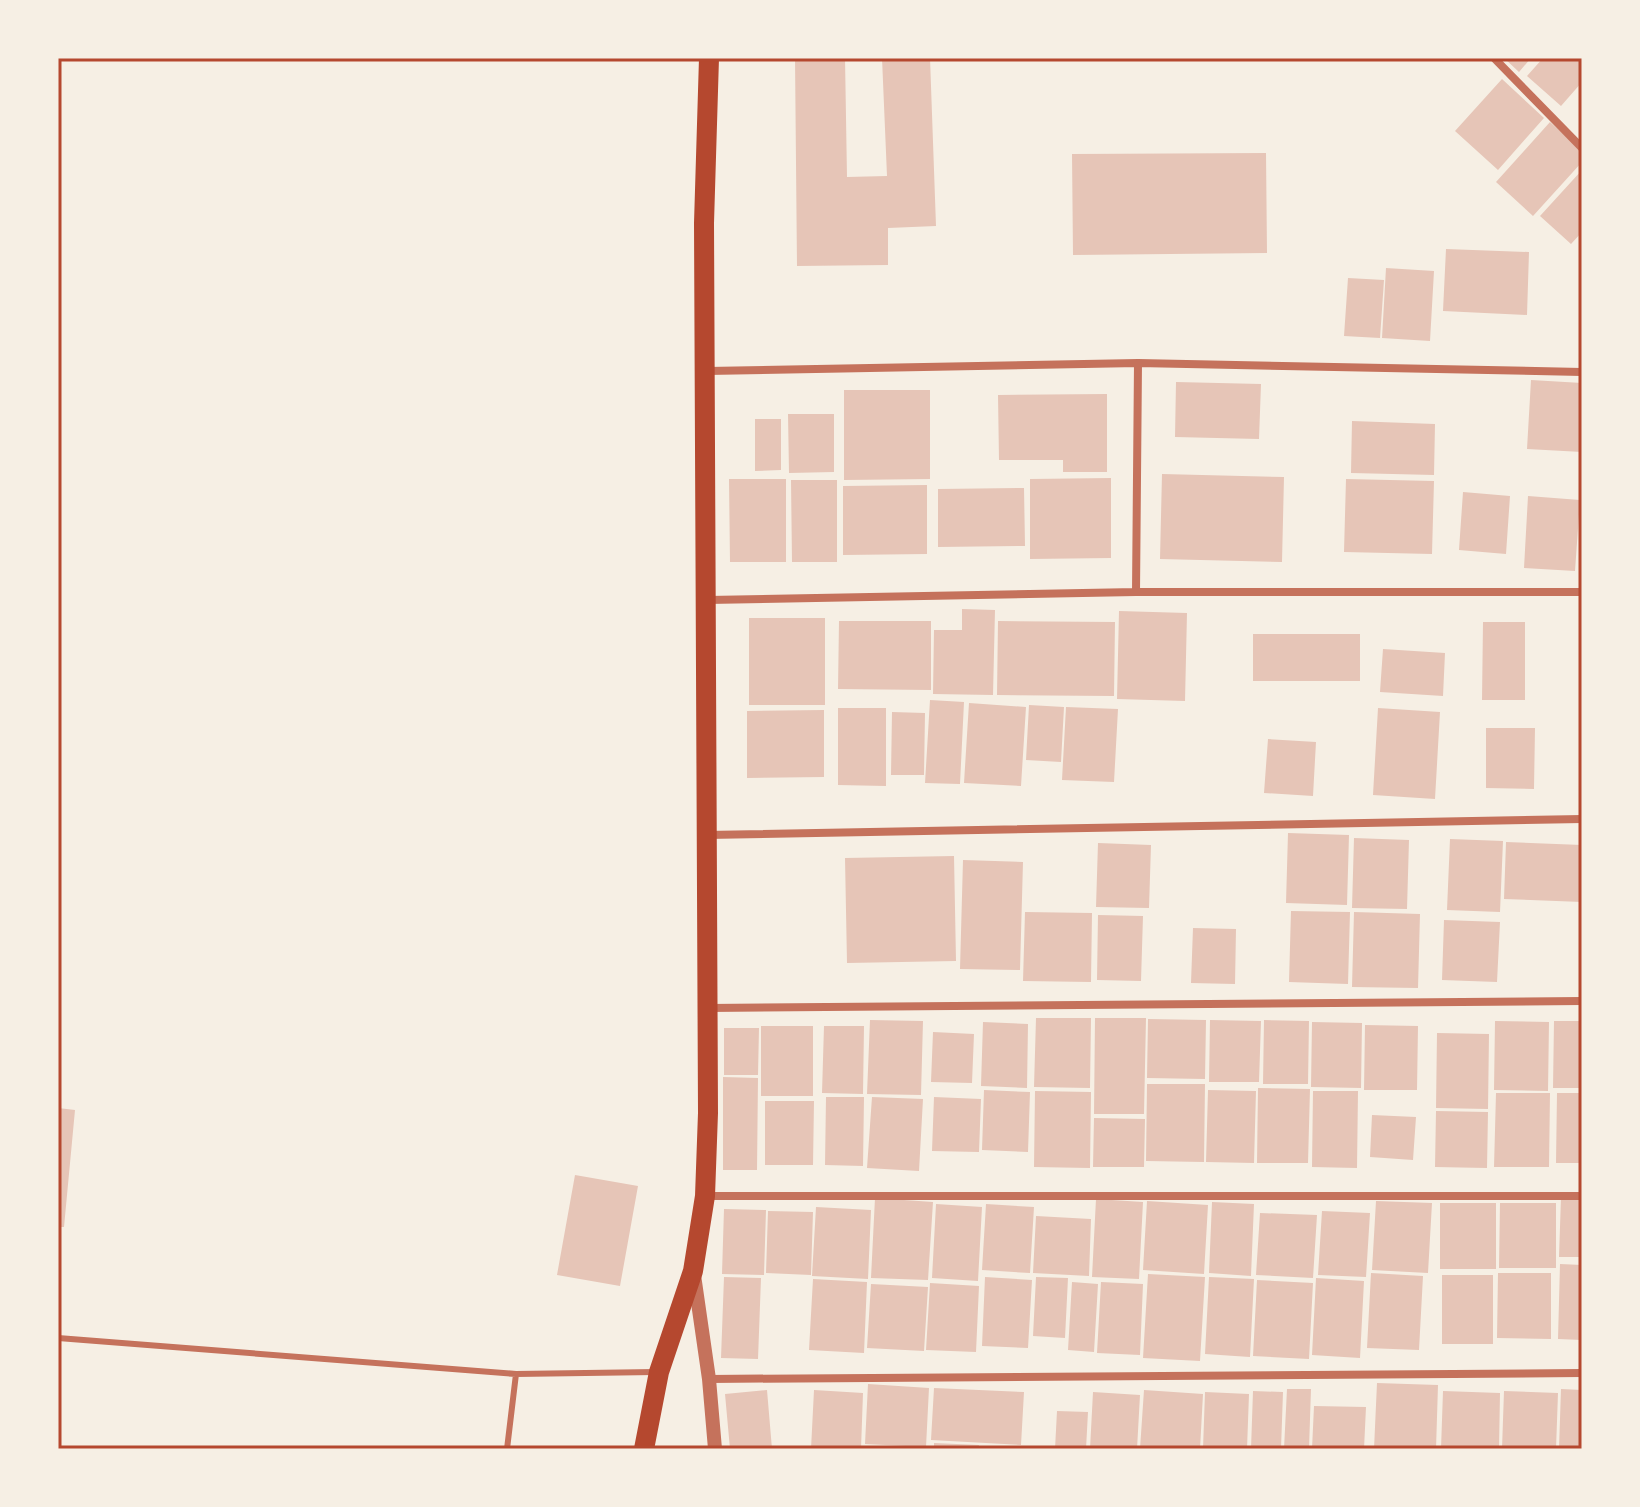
<svg xmlns="http://www.w3.org/2000/svg" width="1640" height="1507" viewBox="0 0 1640 1507" font-family="'DM Sans',sans-serif">
	<style>
		.building { fill: #e6c5b7 }
		.lines { fill: none; stroke-linecap: round; stroke-linejoin: round }
		.service { stroke: #c5725c; stroke-width: 6 }
		.minor { stroke: #c5725c; stroke-width: 8 }
		.tertiary { stroke: #c5725c; stroke-width: 14 }
		.primary { stroke: #b5482f; stroke-width: 20 }
		.neatline { fill: none; stroke: #b5482f; stroke-width: 3 }
	</style>
	<rect width="100%" height="100%" fill="#f6efe4"/>
	<path class="building" d="M795 58H845L847 177 887 176 882 58H930L936 226 888 228V265L797 266Z
		M1504 58H1531L1519 72Z
		M1543 58H1582V82L1561 106 1527 76Z
		M1502 79 1544 118 1498 170 1455 131Z
		M1550 122 1582 151V162L1533 216 1496 182Z
		M1266 153 1267 253 1073 255 1072 154Z
		M1582 170V232L1571 244 1540 216Z
		M1446 249 1529 252 1527 315 1443 311Z
		M1386 268 1434 271 1430 341 1382 338Z
		M1348 278 1384 280 1380 338 1344 336Z
		M1531 380 1582 383V452L1527 449Z
		M1176 382 1261 384 1259 439 1175 437Z
		M844 390H930V479L844 480Z
		M1107 394V472H1063V460H999L998 395Z
		M788 414H834V472L789 473Z
		M755 419H781V470L755 471Z
		M1352 421 1435 424 1434 475 1351 473Z
		M1162 474 1284 477 1282 562 1160 559Z
		M1111 478V558L1030 559V479Z
		M729 479H786V562H730Z
		M1346 479 1434 481 1432 554 1344 552Z
		M791 480H837V562H792Z
		M927 485V554L843 555V486Z
		M1024 488 1025 546 938 547V489Z
		M1463 492 1510 496 1506 554 1459 550Z
		M1528 496 1580 500 1575 571 1524 568Z
		M962 609 995 610 993 695 933 694 934 630H962Z
		M1119 611 1187 613 1185 701 1117 699Z
		M749 618H825V705H749Z
		M839 621H931V690L838 689Z
		M998 621 1115 622 1114 696 997 695Z
		M1483 622H1525V700H1482Z
		M1253 634H1360V681H1253Z
		M1383 649 1445 653 1443 696 1380 692Z
		M930 700 964 702 960 784 925 783Z
		M969 703 1026 707 1021 786 964 783Z
		M1029 705 1064 707 1061 762 1026 760Z
		M1066 707 1118 709 1114 782 1062 780Z
		M838 708H886V786L838 785Z
		M1378 708 1440 712 1435 799 1373 795Z
		M824 710V777L747 778V711Z
		M892 712 925 713 924 775H891Z
		M1486 728H1535L1534 789 1486 788Z
		M1268 739 1316 742 1313 796 1264 793Z
		M1288 833 1349 835 1347 905 1286 903Z
		M1354 838 1409 840 1407 909 1352 908Z
		M1450 839 1503 841 1500 912 1447 910Z
		M1506 842 1582 845V902L1504 899Z
		M1098 843 1151 845 1149 908 1096 907Z
		M954 856 956 961 847 963 845 858Z
		M963 860 1023 862 1020 970 960 969Z
		M1291 911 1350 912 1348 984 1289 982Z
		M1025 912 1092 913 1091 982 1023 981Z
		M1354 912 1420 914 1418 988 1352 987Z
		M1098 915 1143 916 1141 981 1097 980Z
		M1444 920 1500 922 1497 982 1442 980Z
		M1193 928 1236 929 1235 984 1191 983Z
		M1036 1018H1091L1090 1088 1034 1087Z
		M1095 1018H1146L1144 1114H1094Z
		M1148 1019 1206 1020 1205 1079 1147 1078Z
		M870 1020 923 1021 921 1095 867 1094Z
		M1210 1020 1261 1021 1259 1082H1209Z
		M1264 1020 1309 1021 1308 1084H1263Z
		M1495 1021 1549 1022 1548 1091 1494 1090Z
		M1554 1021H1582V1088H1553Z
		M983 1022 1028 1024 1027 1088 981 1086Z
		M1312 1022 1362 1023 1361 1088 1311 1087Z
		M1365 1025 1418 1026 1417 1090H1364Z
		M761 1026H813V1096H761Z
		M824 1026H864L863 1094 822 1093Z
		M724 1028H759L758 1075H724Z
		M933 1032 974 1034 972 1083 931 1082Z
		M1437 1033 1489 1034 1488 1109 1436 1108Z
		M723 1077 758 1078 757 1170H723Z
		M1147 1084H1205L1204 1162 1146 1161Z
		M1258 1088 1310 1089 1308 1163H1257Z
		M984 1090 1030 1092 1028 1152 982 1150Z
		M1208 1090 1256 1091 1254 1163 1206 1162Z
		M1035 1091 1091 1092 1090 1168 1034 1167Z
		M1313 1091H1358L1357 1168 1312 1167Z
		M1496 1093H1550L1549 1167H1494Z
		M1557 1093H1582V1163H1556Z
		M826 1097H864L863 1166 825 1165Z
		M872 1097 923 1099 919 1171 867 1168Z
		M934 1097 981 1099 979 1152 932 1151Z
		M765 1101H814L813 1165H765Z
		M58 1108 75 1110 64 1227H58Z
		M1436 1111 1488 1112 1487 1168 1435 1167Z
		M1372 1115 1416 1117 1413 1160 1370 1157Z
		M1094 1118 1145 1119 1144 1167H1093Z
		M575 1175 638 1186 620 1286 557 1275Z
		M1561 1197H1582V1257H1559Z
		M875 1198 933 1202 928 1280 871 1278Z
		M1096 1199 1143 1202 1139 1279 1092 1277Z
		M1147 1201 1208 1205 1204 1274 1143 1270Z
		M1376 1201 1432 1203 1428 1273 1372 1270Z
		M1212 1202 1254 1204 1251 1276 1209 1273Z
		M1440 1203H1496V1269H1440Z
		M1500 1203H1556V1268H1499Z
		M936 1204 982 1207 978 1281 932 1278Z
		M986 1204 1034 1207 1030 1273 982 1270Z
		M816 1207 871 1210 868 1279 812 1276Z
		M724 1209 766 1210 764 1275 722 1274Z
		M768 1211 813 1212 811 1275 766 1273Z
		M1322 1211 1370 1213 1366 1277 1318 1275Z
		M1260 1213 1317 1215 1313 1278 1256 1275Z
		M1036 1216 1091 1219 1089 1276 1033 1273Z
		M1560 1264 1582 1265V1340L1558 1339Z
		M1371 1273 1423 1276 1419 1350 1367 1348Z
		M1498 1273H1551V1339L1497 1338Z
		M1148 1274 1205 1277 1200 1361 1143 1358Z
		M1442 1275H1493V1344H1442Z
		M724 1277 761 1278 758 1359 721 1358Z
		M985 1277 1032 1280 1028 1348 982 1346Z
		M1036 1277 1068 1278 1065 1338 1033 1336Z
		M1209 1277 1254 1279 1250 1357 1205 1354Z
		M1316 1278 1364 1281 1360 1358 1312 1355Z
		M813 1279 867 1282 864 1353 809 1350Z
		M1257 1280 1313 1283 1309 1359 1253 1356Z
		M1072 1282 1098 1284 1094 1352 1068 1350Z
		M1101 1282 1143 1284 1140 1355 1097 1353Z
		M930 1283 979 1286 976 1352 926 1350Z
		M871 1284 928 1287 924 1351 867 1348Z
		M1377 1383 1438 1385 1436 1449H1374Z
		M868 1384 929 1388 926 1447 865 1444Z
		M934 1388 1024 1392 1021 1445 931 1440Z
		M1287 1389H1311L1309 1449H1284Z
		M1561 1389 1582 1390V1449H1559Z
		M767 1390 772 1449H730L725 1394Z
		M814 1390 863 1393 861 1449H811Z
		M1144 1390 1203 1394 1200 1449H1140Z
		M1253 1391 1283 1392 1281 1449H1251Z
		M1443 1391 1500 1393 1499 1449H1441Z
		M1504 1391 1558 1393 1556 1449H1502Z
		M1093 1392 1140 1395 1137 1449H1090Z
		M1205 1392 1249 1394 1247 1449H1203Z
		M1314 1406 1366 1407 1364 1449H1312Z
		M1057 1411 1088 1412 1086 1449H1055Z
		M934 1443 979 1445 978 1449H934Z"/>
	<g class="lines">
		<path class="service" d="M58 1338 516 1374 655 1372
			M507 1449 516 1374"/>
		<path class="minor" d="M1494 58 1582 148
			M707 371 1138 363 1582 372
			M1136 592 1138 363
			M708 600 1136 592H1582
			M707 835 1582 819
			M708 1008 1582 1001
			M706 1196H1582
			M709 1379 1582 1373"/>
		<path class="tertiary" d="M694 1275 709 1379 715 1449"/>
		<path class="primary" d="M644 1449 659 1372 693 1271 705 1196 708 1113 704 223 709 58"/>
	</g>
	<rect width="1640" height="1507" fill="none" stroke="#f6efe4" stroke-width="120"/>
	<rect x="60" y="60" width="1520" height="1387" class="neatline"/>
</svg>
